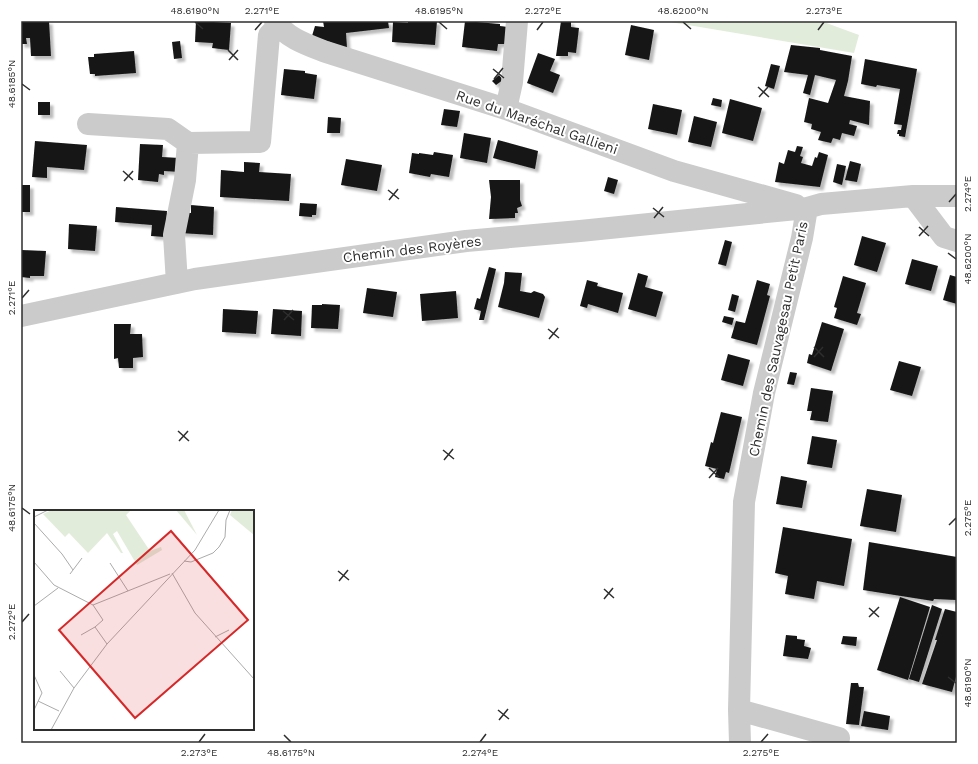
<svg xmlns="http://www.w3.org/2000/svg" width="978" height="764" viewBox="0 0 978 764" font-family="'Work Sans',sans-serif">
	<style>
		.green { fill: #e2ecdb }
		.building { fill: #151515; filter: url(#shadow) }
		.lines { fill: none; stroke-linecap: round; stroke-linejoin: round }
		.minor { stroke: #cbcbcb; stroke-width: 22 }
		.ticks { fill: none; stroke: #2e2e2e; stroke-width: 1.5 }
		.labels { text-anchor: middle; stroke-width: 4; stroke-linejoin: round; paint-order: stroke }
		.street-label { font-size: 14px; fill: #2e2e2e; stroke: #fff }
		.inset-road { fill: none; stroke: #ababab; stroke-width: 1 }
		.view { fill: #d62828; fill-opacity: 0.15; stroke: #d62828; stroke-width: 2 }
		.inset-edge { fill: none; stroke: #2e2e2e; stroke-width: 2 }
		.neatline { fill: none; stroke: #2e2e2e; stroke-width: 1.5 }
		.ticks-label { font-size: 10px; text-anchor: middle; fill: #2e2e2e }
	</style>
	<defs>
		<filter id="shadow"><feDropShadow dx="3.5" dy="3.5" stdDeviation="1" flood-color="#0004"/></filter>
	</defs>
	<rect width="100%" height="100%" fill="#fff"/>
	<path class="green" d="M664 21H821L859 35 854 53Z"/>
	<path class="building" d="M21 21H49L51 56H31L30 38H26L27 44H21Z
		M196 21 231 23 229 50 212 48 213 43 195 42Z
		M323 21H388L389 28 346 33 347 48 312 36 315 26 324 27Z
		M408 21H437L435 45 392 42 393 22 408 23Z
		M465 21 500 24V26L508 27 507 44H498L497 51 462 47Z
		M561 21H571V27L579 28 576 53 568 52V56H556Z
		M631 25 654 30 649 60 625 55Z
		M180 41 182 58 174 59 172 42Z
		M791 45 820 48V50L852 56 848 81 844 96 870 101 869 125 850 120 849 124 857 126 854 136 842 133 840 140 833 138 831 143 818 140 821 132 811 129 812 124 804 122 809 98 828 103 836 80 815 75 810 95 803 93 808 75 784 72Z
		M134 51 136 73 95 76V74H90L88 57H94V54Z
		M538 53 555 59 550 71 560 75 553 93 527 83Z
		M865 59 917 69 905 137 899 136V134H897L898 130H901L902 125 894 124 900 89 877 85 876 87 861 84Z
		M771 64 780 66 774 89 765 86Z
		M284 69 305 71V73L317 75 314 99 281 95Z
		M499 75 503 80 496 85 492 81Z
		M713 98 722 100 721 107 711 105Z
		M730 99 762 108 753 141 722 133Z
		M38 102H50V115H38Z
		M653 104 682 110 677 135 648 129Z
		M444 109 460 111 457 127 441 125Z
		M694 116 717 122 711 147 688 142Z
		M328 117 341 118 340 133H327Z
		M464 133 491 138 487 163 460 158Z
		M498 140 538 151 535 169 493 158Z
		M35 141 87 145 84 170 47 167V178L32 177Z
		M140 144 163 145 162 157 180 158V172L164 171V175L159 174 158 182 138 180Z
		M797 146 803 147 800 156 803 157 801 163 812 166 815 157 817 158 819 152 828 155 820 187 775 182 779 162 784 164 788 150 795 152Z
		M434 152 453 155 449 177 431 174 430 177 409 173 412 153 419 154V153L433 155Z
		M346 159 382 165 377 191 341 185Z
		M850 161 861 164 857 182 845 180Z
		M244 162 260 163 259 172 291 174 289 201 220 197 221 170 244 172Z
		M837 164 846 166 842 185 833 182Z
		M608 177 618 180 614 194 604 191Z
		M489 180H520V200L522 206 517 208 518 213H515V218L489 219 491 197Z
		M21 185H30V212H21Z
		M300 203 317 204 316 215H312V217L299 216Z
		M191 205 214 207 213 235 180 233 181 212 191 213Z
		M116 207 167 211 165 237 151 236 152 225 115 222Z
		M69 224 97 226 95 251 68 249Z
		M862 236 886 243 877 272 854 265Z
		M725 240 732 242 726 266 718 264Z
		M22 250 46 251 44 276H30V278L21 277Z
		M912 259 938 266 931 291 905 284Z
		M489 267 496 269 484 320H479L481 311 474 309 477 298 480 299Z
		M505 272 522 273 520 291 531 293 534 291 543 294 545 297 539 318 498 307 504 283Z
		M638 273 648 276 645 287 663 292 656 317 628 309Z
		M950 275 957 277V304L943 300Z
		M843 276 866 283 857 313 861 314 857 325 834 318 837 308 834 307Z
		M587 280 598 283 597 286 623 293 618 313 588 304 587 308 580 306Z
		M757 280 770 284 767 295 770 296 757 345 731 338 736 321 745 323Z
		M367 288 397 292 393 317 363 313Z
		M456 291 458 318 422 321 420 294Z
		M732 294 739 296 735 312 728 310Z
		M322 304 340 305 338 329 311 328 312 305H322Z
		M223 309 258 311 256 334 222 332Z
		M273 309 302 311 301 336 271 334Z
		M724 316 734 318 732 325 722 322Z
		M822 322 844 329 831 371 807 363 809 354 812 355Z
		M114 324H131L130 334H142L143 357 133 358V368H119L118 358 114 359Z
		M728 354 750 360 743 386 721 380Z
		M899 361 921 367 912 396 890 390Z
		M790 372 797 373 794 385 787 384Z
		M811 388 833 391 828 422 810 420 812 411H807Z
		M721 412 742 417 729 473 726 472 724 479 715 477 717 469 705 466 711 442 713 443Z
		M812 436 837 440 832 468 807 464Z
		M781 476 807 481 802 508 776 504Z
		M867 489 902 495 896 532 860 526Z
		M783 527 852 539 844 586 817 581 814 599 785 594 788 576 775 573Z
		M869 542 957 557 956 600 934 599 933 601 863 590Z
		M900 597 930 607 908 680 877 670Z
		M932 605 942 609 919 682 909 679Z
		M945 609 957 612V673L952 692 922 684 937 640H935Z
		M786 635 797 636V639L805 640 804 646 811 648 808 659 783 656Z
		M843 636 857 637 856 646 841 644Z
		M851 683H858L859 687H864L859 725 846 724Z
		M864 711 890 716 888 730 861 726Z"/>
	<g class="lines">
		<path class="minor" d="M275 21C286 38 308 45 326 52L506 109 674 171 796 205
			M506 109 512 82 517 21
			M88 124 168 129 188 143
			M913 196 944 237 957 241
			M177 283 174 235 185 180 188 143 260 142 269 35 278 26
			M21 316 195 279 466 241 580 231 807 208 821 204 913 196H957
			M739 710 839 738
			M740 743 739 710 744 502 764 393 802 238 807 208"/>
	</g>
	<path class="ticks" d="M195 22 203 29M439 22 447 29M683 22 691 29M255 30 262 22M537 30 543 22M818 30 824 22M228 50 238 60M229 60 238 50M493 69 504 78M494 79 503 68M22 84 30 90M758 87 769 97M759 97 768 87M123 171 133 180M124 181 133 171M388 190 399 199M389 200 398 189M949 202 956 194M653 208 664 217M654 218 663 207M919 227 929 236M919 236 928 226M948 253 956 259M22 298 29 290M283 311 294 320M284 320 293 310M548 329 559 338M549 339 558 328M814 347 824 357M814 357 823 347M178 431 189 441M179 441 188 431M443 450 454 459M444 460 453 449M709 468 719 477M709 478 718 468M22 508 30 514M949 525 956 518M338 571 349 580M339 581 348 570M604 589 614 598M604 599 613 588M869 608 879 617M869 617 879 607M22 622 29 614M948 677 956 683M498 710 509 719M499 720 508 709M284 735 291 742M199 742 205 734M480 742 486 734M761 742 768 734"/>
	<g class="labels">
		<g class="street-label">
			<text transform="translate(537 122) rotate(19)" y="5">Rue du Maréchal Gallieni</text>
			<text transform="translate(412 249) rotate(-7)" y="5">Chemin des Royères</text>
			<text transform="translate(778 339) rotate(-78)" y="5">Chemin des Sauvagesau Petit Paris</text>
		</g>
	</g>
	<g transform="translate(34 510)">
		<rect width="220" height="220" fill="#fff"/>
		<path d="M18 0H97L92 5 116 41 127 37 128 40 103 55 83 21 79 24 89 43H87L73 23 54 43 35 23 31 27 9 4ZM142 0H150L163 25ZM198 0H220V25L196 5Z" fill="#e2ecdb"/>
		<path class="inset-road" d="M0 7 14 0M0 13 28 44 39 60M150 51 157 52 179 43 185 37 191 27 192 10 196 0M0 52 20 75 59 95 136 64M76 53 94 81M138 63 161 103 220 169M36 64 48 48M59 95 69 110 61 117 73 134M0 96 24 78M47 125 61 117M181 127 195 120M26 161 40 178M0 165 8 183 0 200M4 191 25 201M17 220 40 178 73 134 161 40 185 0"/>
		<path class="view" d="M137 21 214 110 101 208 25 120Z"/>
		<rect width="220" height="220" class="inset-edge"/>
	</g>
	<rect width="978" height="764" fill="none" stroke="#ffffff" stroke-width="44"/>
	<rect x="22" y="22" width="934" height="720" class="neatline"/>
	<g class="ticks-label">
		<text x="195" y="14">48.6190°N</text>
		<text x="262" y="14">2.271°E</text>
		<text x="439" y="14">48.6195°N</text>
		<text x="543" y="14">2.272°E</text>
		<text x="683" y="14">48.6200°N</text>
		<text x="824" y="14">2.273°E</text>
		<text transform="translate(11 84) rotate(-90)" y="4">48.6185°N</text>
		<text transform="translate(967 194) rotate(-90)" y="4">2.274°E</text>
		<text transform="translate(967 259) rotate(-90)" y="4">48.6200°N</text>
		<text transform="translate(11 298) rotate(-90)" y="4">2.271°E</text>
		<text transform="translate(11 508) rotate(-90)" y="4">48.6175°N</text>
		<text transform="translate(967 518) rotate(-90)" y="4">2.275°E</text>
		<text transform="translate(11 622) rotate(-90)" y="4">2.272°E</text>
		<text transform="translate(967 683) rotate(-90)" y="4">48.6190°N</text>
		<text x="199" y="756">2.273°E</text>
		<text x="291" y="756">48.6175°N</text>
		<text x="480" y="756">2.274°E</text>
		<text x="761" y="756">2.275°E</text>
	</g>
</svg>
